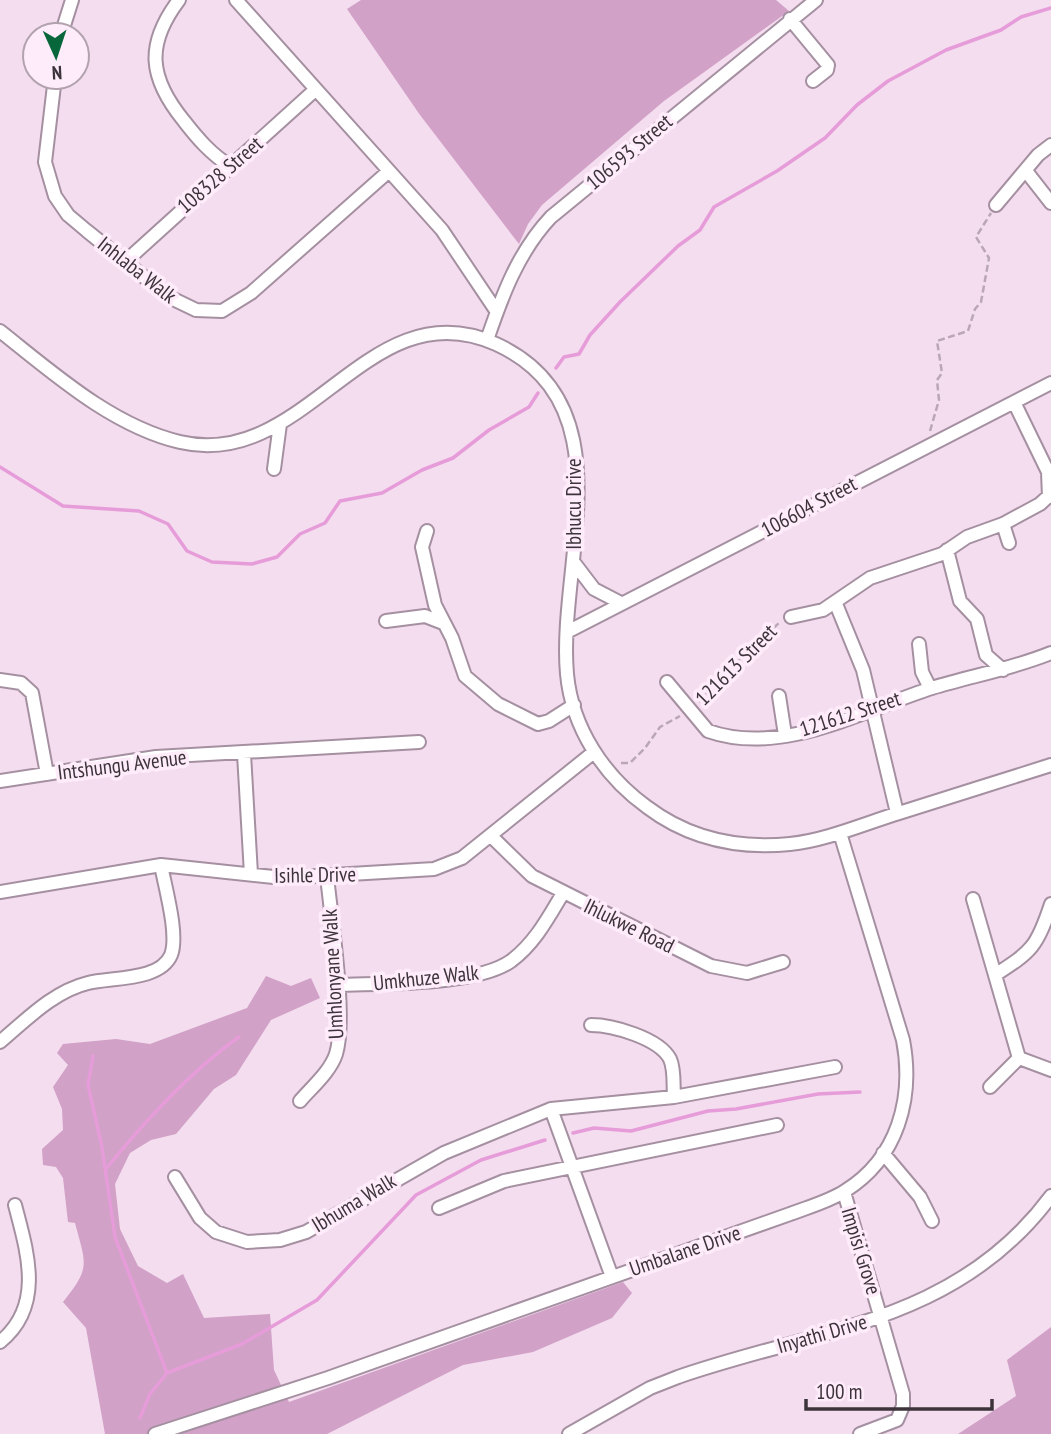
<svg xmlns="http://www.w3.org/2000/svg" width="1051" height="1434" viewBox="0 0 1051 1434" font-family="'PT Sans Narrow',sans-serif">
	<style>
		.green { fill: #d1a1c7 }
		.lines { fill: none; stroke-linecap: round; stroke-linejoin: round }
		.stream { stroke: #e69cd9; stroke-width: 3.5 }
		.minor-casing { stroke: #a590a1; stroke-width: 16 }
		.path { stroke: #baa7b6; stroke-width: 2.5; stroke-dasharray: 7 3.5; stroke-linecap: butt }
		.minor { stroke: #fff; stroke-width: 12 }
		.labels { text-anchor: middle; stroke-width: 7; stroke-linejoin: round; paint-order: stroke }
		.street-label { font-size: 21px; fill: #3d343b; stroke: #ffecfb }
	</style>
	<rect width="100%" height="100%" fill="#f4ddef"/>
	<path class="green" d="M361 0H776L789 11 664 101 542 205 528 224 519 244 420 115 347 9Z
		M266 976 291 986 311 978 320 998 271 1020 236 1075 214 1089 176 1134 151 1140 130 1153 115 1184 120 1229 138 1266 167 1283 183 1274 204 1318 270 1314 274 1370 289 1402 623 1282 632 1293 612 1318 533 1352 463 1365 327 1434H105L86 1328 63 1302C91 1267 86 1265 75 1223L68 1222 63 1178 56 1167 43 1165 42 1149 63 1130 62 1109 53 1087 68 1065 57 1053 63 1044 116 1039 150 1044 247 1008Z
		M1051 1327V1434H958L1016 1396 1007 1360Z"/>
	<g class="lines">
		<path class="stream" d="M556 368 564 357 579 354 590 335 620 302 678 246 700 230 714 207 777 171 825 138 857 105 888 81 946 50 1001 30 1021 17 1051 8
			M0 467 63 506 139 511 168 524 187 551 212 562 252 564 277 557 300 534 325 523 340 501 382 493 422 470 453 458 489 430 529 407 538 393
			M93 1056 88 1085 102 1147 115 1237 167 1373
			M573 1133 594 1128 631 1131 708 1111 736 1109 818 1094 860 1092
			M106 1169C142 1124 192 1070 239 1037
			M140 1418 150 1394 167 1373 242 1344 317 1300 416 1195 481 1160 545 1140"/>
		<g class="minor-casing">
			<path id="minor" d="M179 0C145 45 149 78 184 121 198 139 211 154 230 166
				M236 0 442 230 497 312
				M790 19 828 65 827 70 813 81
				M61 35 72 0
				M55 77 45 162 55 196 68 215 87 231 169 297 196 310 222 311 251 293 389 171
				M1026 171 1051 203
				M996 205 1038 155 1051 145
				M126 261 315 90
				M0 331C53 373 112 426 180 442 307 472 368 286 496 344 629 405 557 565 567 674 572 728 604 776 647 807 688 838 738 849 790 844 827 840 863 824 899 813 950 797 1000 781 1051 765
				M487 340C502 296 518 252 551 217L816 0
				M1014 402 1048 472 1049 497
				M274 469 280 424
				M1003 524 1009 543
				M427 531 422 547 435 605 452 638 465 676 498 704 538 724 549 721 574 705
				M947 550 960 601 977 619 986 655 1003 670
				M575 564 594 589 619 602
				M836 604 863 670 897 813
				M791 617 823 610 870 578 942 554 967 537 1003 524 1040 504 1051 494
				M386 621 425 616 443 623
				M567 632 1051 383
				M919 644 922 672 930 688
				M0 680 21 683 32 693 47 774
				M667 682 708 731C782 757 863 710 932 688 971 676 1012 669 1051 653
				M779 696 785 735
				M244 754 251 874
				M0 781 156 757 419 742
				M491 836 532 876 711 966 747 973 783 962
				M0 892 161 865 283 878 434 869 462 858 594 752
				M973 899 1019 1058 1051 1070
				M995 975C1032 951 1037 947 1051 904
				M337 985C382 983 476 986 511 961 535 943 548 918 563 893
				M591 1025C612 1025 659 1038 670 1059 675 1070 673 1085 674 1097
				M0 1042C26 1020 54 991 88 983 112 977 160 981 171 955 179 935 165 887 161 865
				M990 1087 1019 1058
				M300 1101C312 1087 330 1072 336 1054 347 1019 331 917 327 876
				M551 1109 612 1277
				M883 1153 920 1197 932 1221
				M175 1177 200 1218 216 1232 247 1242 280 1240 306 1232 444 1153 551 1109 674 1097 835 1067
				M844 1192 903 1394V1406L897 1420 860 1434
				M439 1208 504 1181 777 1125
				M0 1342C45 1306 27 1251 15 1205
				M155 1434 328 1378 790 1214C808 1207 828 1202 845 1191 898 1158 914 1098 903 1040L840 833
				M569 1434 650 1388 678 1377C816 1329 957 1323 1051 1196"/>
		</g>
		<path class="path" d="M930 431 939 400 937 380 942 373 937 341 968 331 975 309 981 302 989 258 976 237 991 213
			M699 702 723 675 781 621
			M621 763H630L645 748 660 727 680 716"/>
		<use href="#minor" class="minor"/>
	</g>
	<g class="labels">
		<g class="street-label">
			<text transform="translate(629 152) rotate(-40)" y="7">106593 Street</text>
			<text transform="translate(220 175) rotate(-41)" y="7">108328 Street</text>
			<text transform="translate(137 270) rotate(38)" y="7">Inhlaba Walk</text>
			<text transform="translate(574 504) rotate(-90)" y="7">Ibhucu Drive</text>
			<text transform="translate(809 507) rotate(-28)" y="7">106604 Street</text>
			<text transform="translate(736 665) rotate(-45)" y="7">121613 Street</text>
			<text transform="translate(850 714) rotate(-18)" y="7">121612 Street</text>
			<text transform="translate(122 765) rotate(-7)" y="7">Intshungu Avenue</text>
			<text transform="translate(315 875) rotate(-1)" y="7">Isihle Drive</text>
			<text transform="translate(629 926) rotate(26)" y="7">Ihlukwe Road</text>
			<text transform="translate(333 974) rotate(-93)" y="7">Umhlonyane Walk</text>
			<text transform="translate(426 978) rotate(-6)" y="7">Umkhuze Walk</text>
			<text transform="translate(354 1203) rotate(-31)" y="7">Ibhuma Walk</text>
			<text transform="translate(685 1251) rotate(-19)" y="7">Umbalane Drive</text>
			<text transform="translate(861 1251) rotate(73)" y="7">Impisi Grove</text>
			<text transform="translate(822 1334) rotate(-16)" y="7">Inyathi Drive</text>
		</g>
	</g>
	<g transform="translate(56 56) rotate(177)"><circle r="33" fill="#ffecfb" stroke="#b1a2ae" stroke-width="2"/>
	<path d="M0-5L12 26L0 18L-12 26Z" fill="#07673b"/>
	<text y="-10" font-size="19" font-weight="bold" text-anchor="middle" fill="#3d343b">N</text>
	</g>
	<path d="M806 1399v10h186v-10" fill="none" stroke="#3d343b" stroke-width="3.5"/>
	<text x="816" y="1399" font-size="21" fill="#3d343b" stroke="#ffecfb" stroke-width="5" paint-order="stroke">100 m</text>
</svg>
